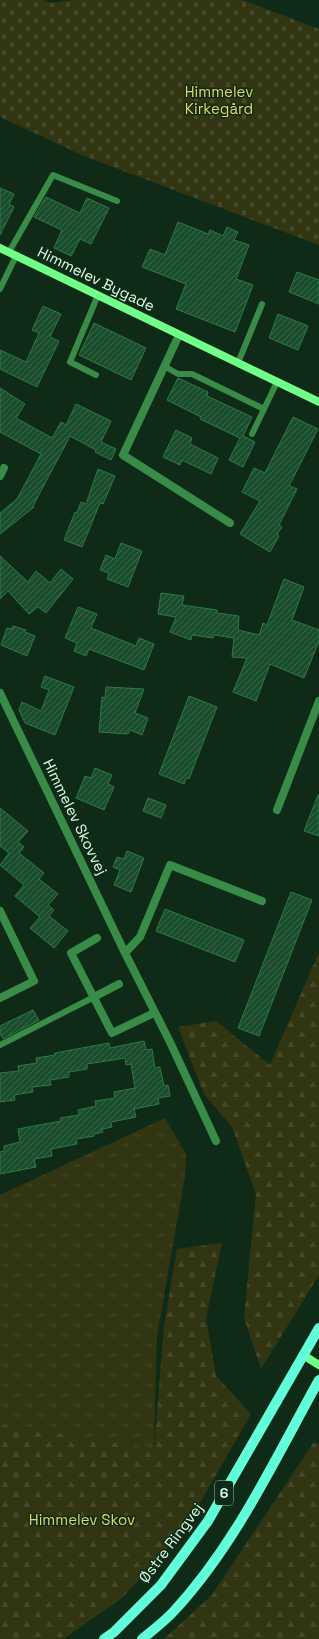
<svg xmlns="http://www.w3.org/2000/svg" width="319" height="1639" viewBox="0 0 319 1639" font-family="'Space Grotesk',sans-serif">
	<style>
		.grass { fill: url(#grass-tufts) }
		.forest { fill: url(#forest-firs) }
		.cemetery { fill: url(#cemetery-stones) }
		.building { fill: url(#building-hatch); stroke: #2b7a46 }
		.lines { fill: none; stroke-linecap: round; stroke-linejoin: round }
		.lane { stroke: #388c47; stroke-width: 6 }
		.street { stroke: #388c47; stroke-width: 8 }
		.secondary { stroke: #70ff87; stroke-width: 8 }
		.primary { stroke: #60ffda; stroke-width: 10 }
		.labels { text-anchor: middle; stroke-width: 3; stroke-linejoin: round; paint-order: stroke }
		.shield { fill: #0f2b18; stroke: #9cbfa6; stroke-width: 1 }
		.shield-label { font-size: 14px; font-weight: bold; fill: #d9ffe3 }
		.park-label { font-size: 15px; fill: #e6d75e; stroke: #0f2b18 }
		.street-label { font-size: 15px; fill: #d9ffe3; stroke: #0f2b18 }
	</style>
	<defs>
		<pattern id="grass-tufts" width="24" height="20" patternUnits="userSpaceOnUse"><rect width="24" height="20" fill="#313512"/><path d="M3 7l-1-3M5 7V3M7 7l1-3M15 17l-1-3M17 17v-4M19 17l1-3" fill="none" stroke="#444929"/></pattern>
		<pattern id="forest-firs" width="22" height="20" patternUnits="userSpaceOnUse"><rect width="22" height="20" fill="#313512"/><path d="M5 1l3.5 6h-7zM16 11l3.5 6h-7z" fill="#444929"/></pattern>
		<pattern id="cemetery-stones" width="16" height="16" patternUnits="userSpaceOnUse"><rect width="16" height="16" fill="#313512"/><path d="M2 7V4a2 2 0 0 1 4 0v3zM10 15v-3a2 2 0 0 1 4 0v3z" fill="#444929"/></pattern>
		<pattern id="building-hatch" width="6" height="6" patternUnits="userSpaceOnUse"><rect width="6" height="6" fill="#1a4d2c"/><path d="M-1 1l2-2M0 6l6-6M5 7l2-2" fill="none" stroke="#3b684a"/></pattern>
	</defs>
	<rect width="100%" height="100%" fill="#0f2b18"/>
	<path class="grass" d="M165 1118 186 1154 185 1176 157 1336 154 1450 0 1424V1195Z"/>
	<path class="forest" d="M319 952V1275L261 1369 244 1318 256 1194 232 1127 204 1094 178 1027 216 1021 270 1065Z
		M222 1243 206 1318 216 1376 251 1414 184 1531 122 1598 63 1639H0V1424L154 1449 164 1326 177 1249Z
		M314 1442 319 1444V1639H164L212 1595Z"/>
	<path class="cemetery" d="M0 0H44L51 3 70 0H243L319 29V245L84 156 0 117Z"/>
	<path class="building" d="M0 188 14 194 9 204 14 207 0 235Z
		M46 197 80 213 87 198 109 208 91 244 80 239 71 256 54 248 62 230 34 217Z
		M178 222 208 234 210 230 223 236 227 227 238 232 234 240 249 245 236 279 253 285 235 332 176 309 186 284 142 267 150 249 165 255Z
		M297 272 319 280V304L289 292Z
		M43 306 61 314 50 337 59 341 37 387 0 369V350L26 362 39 333 32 330Z
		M278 314 308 326 298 350 269 338Z
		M94 323 146 348 131 380 79 355Z
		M178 378 208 392 207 396 252 417 243 436 255 442 243 467 229 460 240 438 200 419 201 417 167 400Z
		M0 388 25 404 16 418 52 438 61 422 66 425 76 404 111 421 101 442 116 449 111 460 95 452 96 450 70 436 33 506 34 507 0 534V513L17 499 41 454 0 432Z
		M293 417 318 429 289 486 297 489 279 525 282 527 277 534 279 536 270 552 240 534 260 501 242 492 254 468 265 473Z
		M176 430 192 438 190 444 218 458 211 474 182 460 180 465 163 457Z
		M98 469 115 476 103 504 100 503 82 547 64 540 75 512 77 513 81 502 86 504Z
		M121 543 142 551 128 587 107 579 109 573 100 570 106 555 115 559Z
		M0 556 28 582 36 571 50 583 61 569 73 579 46 613 38 607 29 614 8 591 0 599Z
		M284 579 304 587 292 620 319 630V641L304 678 270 664 256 701 233 692 247 658 232 657 234 638 214 635 213 638 192 635 191 640 170 632 176 617 158 614 161 593 184 596 182 605 217 610V613L239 616 238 630 259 635 263 623 267 625Z
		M78 607 97 614 91 628 136 646 139 638 154 644 144 670 89 649 86 656 74 651 77 643 65 638Z
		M13 626 26 630 25 632 35 636 27 656 1 645 7 628 12 629Z
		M45 676 74 687 55 735 25 723 19 710 22 702 41 711 49 690 41 687Z
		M106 687 144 689 135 713 148 718 142 735 130 730 128 734 99 732 102 697 105 698Z
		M189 696 217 707 189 779 186 778 184 784 159 774Z
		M95 768 112 775 108 784 114 787 104 810 76 798 85 776 91 778Z
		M318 795H319V836L304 831Z
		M148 798 166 805 161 818 143 811Z
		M0 808 28 831 18 842 24 847 19 853 44 873 39 879 58 894 48 905 54 910 49 916 68 931 54 948 30 928 40 917 15 896 24 885 0 865 9 853 0 846Z
		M127 851 144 858 131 892 114 885 120 870 113 867 117 857 124 859Z
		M291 892 312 900 259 1036 238 1028Z
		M165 909 244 940 235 962 156 931Z
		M33 1010 39 1020 3 1039 0 1033V1026Z
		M144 1041 146 1050 152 1049 155 1068 160 1067 164 1086 168 1085 170 1096 158 1098 159 1104 134 1109 136 1117 111 1122 112 1127 102 1129 103 1132 94 1134V1136L76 1139 77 1144 51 1149 52 1156 34 1159 36 1167 0 1174V1152L4 1151V1146L20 1142 18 1129 61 1121 60 1118 79 1115 78 1110 96 1106 95 1101 115 1098 114 1092 135 1088 131 1064 126 1065 125 1058 87 1064V1069L69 1072V1077L50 1080 51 1085 32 1087 33 1092 14 1095 15 1100 0 1102V1073L19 1071 18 1066 37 1063 36 1058 55 1055V1053L109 1043 110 1048Z"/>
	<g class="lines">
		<path class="lane" d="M9 252 53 175 117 201
			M0 289 16 256
			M238 363 262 304
			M164 366 178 374H192L264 409
			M96 375 70 362 98 295
			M252 434 277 382
			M0 1045 94 997"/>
		<path class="street" d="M179 335 123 455 230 523
			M0 476 4 468
			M0 693 125 953 170 1042 216 1141
			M277 810 319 701
			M0 911 34 981 0 998
			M97 938 71 953 112 1033 154 1013
			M125 953 140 937 170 865 262 901
			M94 997 119 984"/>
		<path class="secondary" d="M0 248 319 402
			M303 1355 319 1365"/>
		<path class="primary" d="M104 1639 114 1632 161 1585 208 1521 319 1328
			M142 1639C153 1630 165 1621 174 1611 236 1544 275 1459 319 1380"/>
	</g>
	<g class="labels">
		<rect class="shield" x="215" y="1481" width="18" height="24" rx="3"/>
		<g class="shield-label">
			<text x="224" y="1498">6</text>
		</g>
		<g class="park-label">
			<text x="219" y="97">Himmelev<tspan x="219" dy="17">Kirkegård</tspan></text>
			<text x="82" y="1525">Himmelev Skov</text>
		</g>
		<g class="street-label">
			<text transform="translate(96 279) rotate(26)" y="5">Himmelev Bygade</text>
			<text transform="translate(75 817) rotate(64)" y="5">Himmelev Skovvej</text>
			<text transform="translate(171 1543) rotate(-53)" y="5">Østre Ringvej</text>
		</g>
	</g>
</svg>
